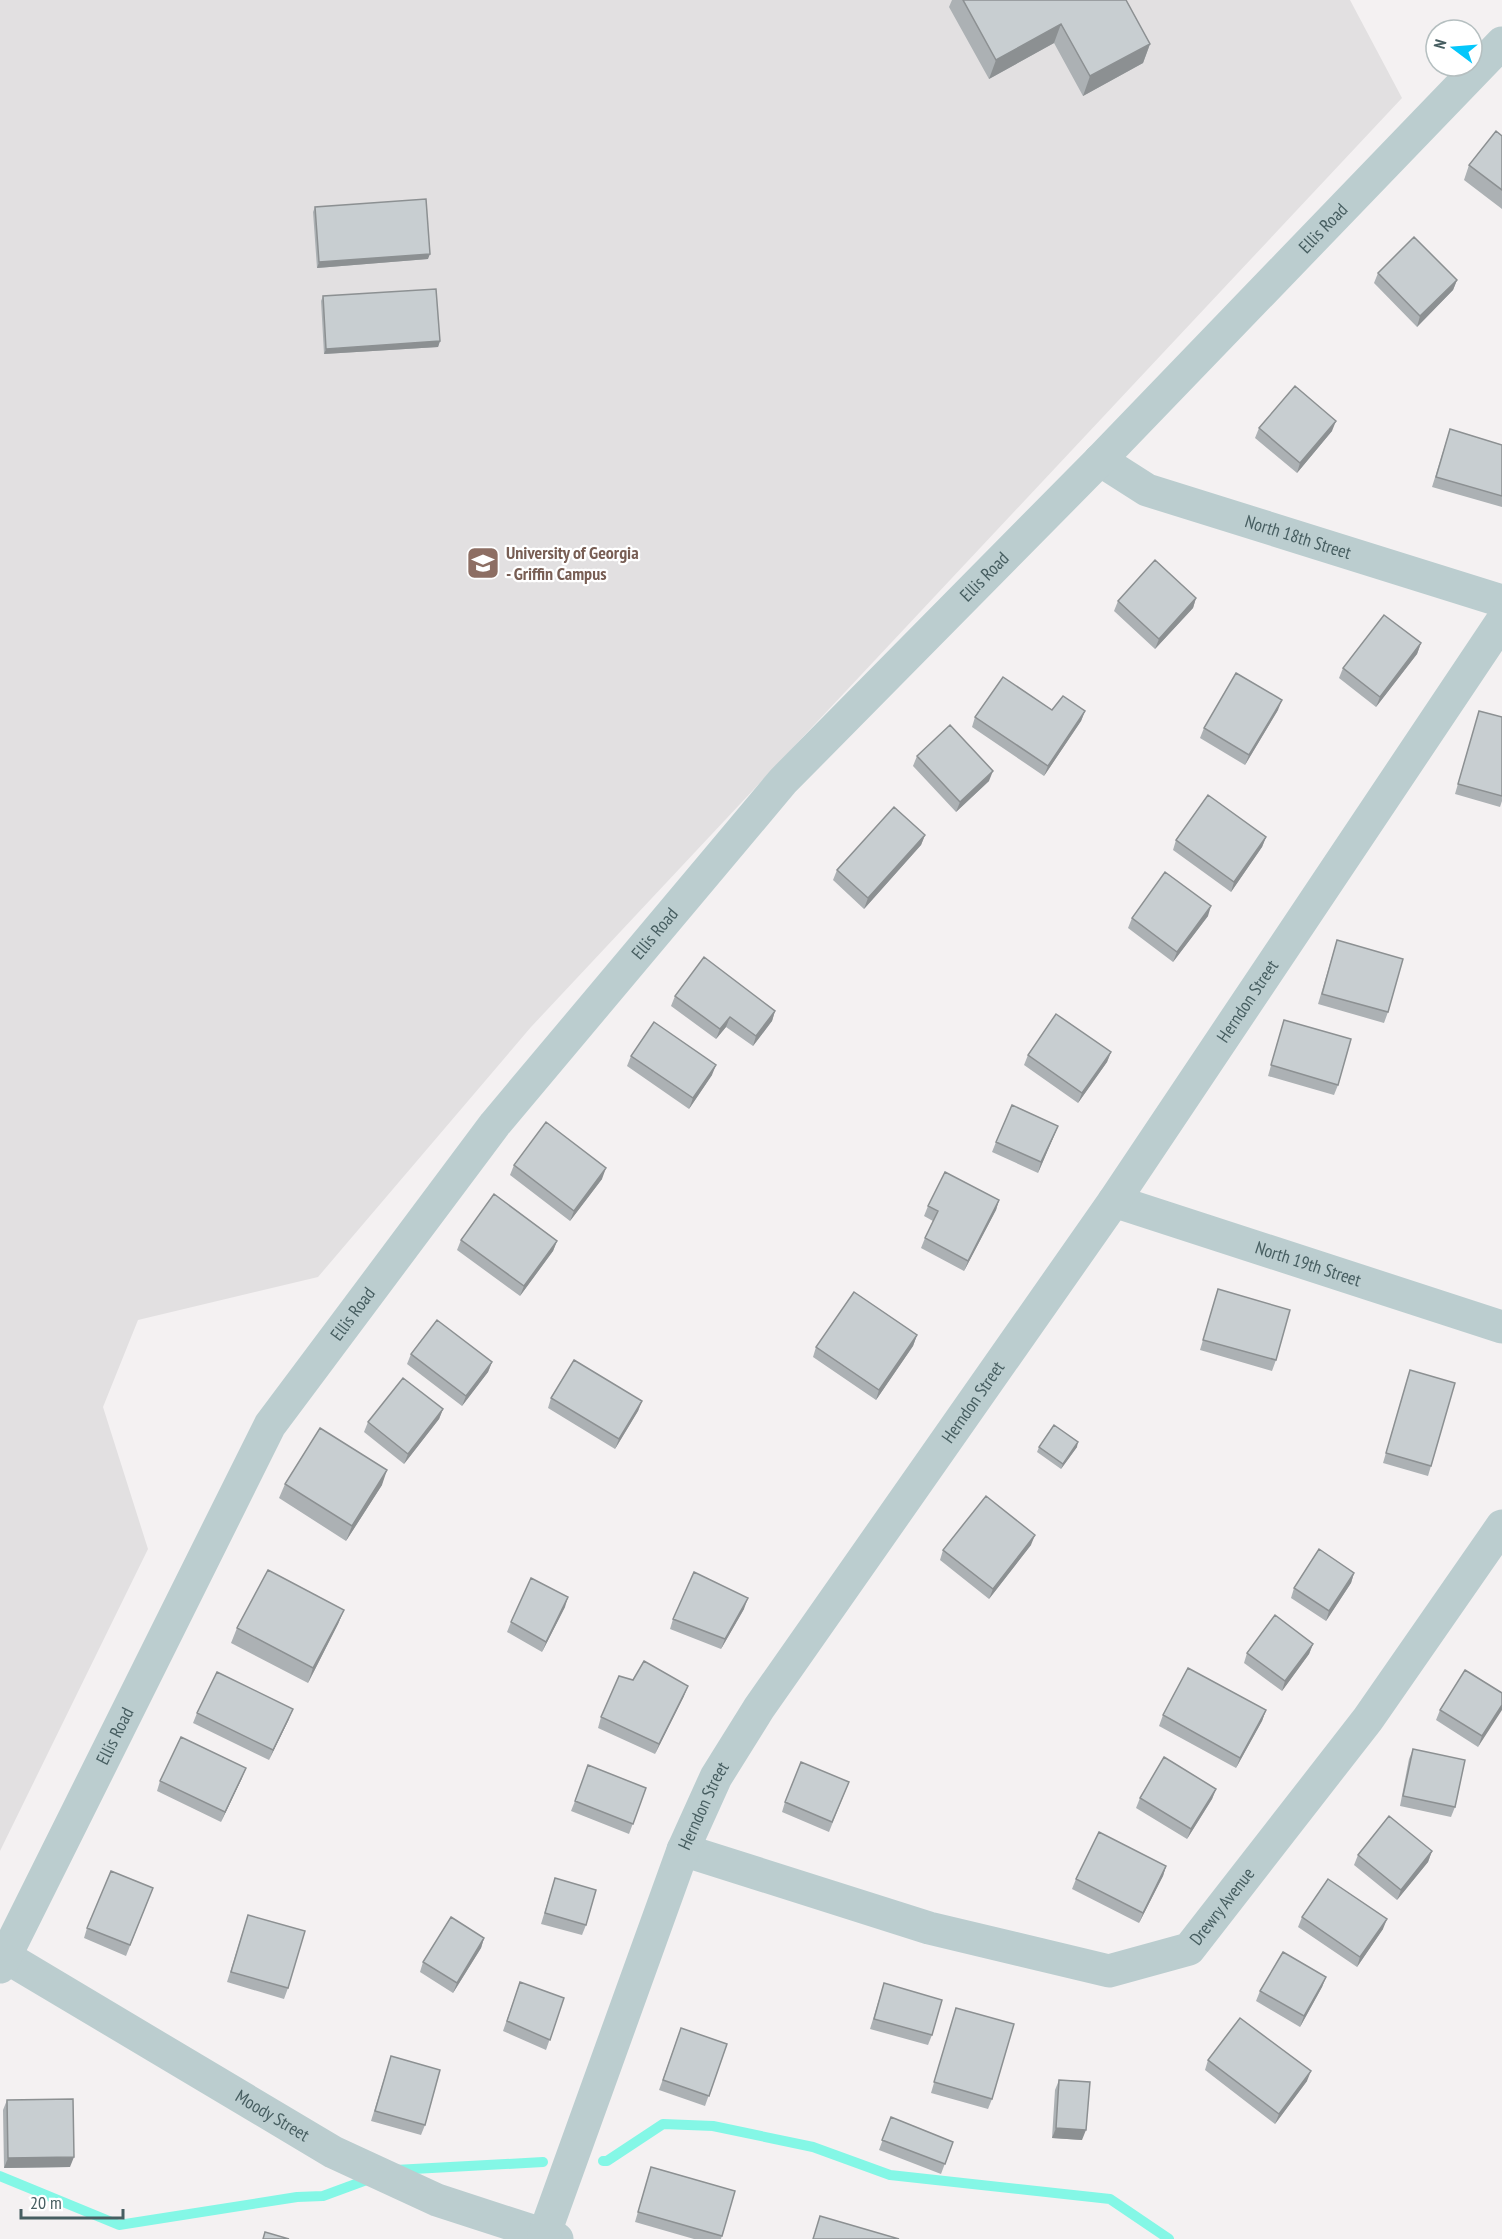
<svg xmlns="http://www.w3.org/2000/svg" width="1502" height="2239" viewBox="0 0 1502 2239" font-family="'PT Sans Narrow',sans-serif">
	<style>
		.education { fill: #e2e0e1 }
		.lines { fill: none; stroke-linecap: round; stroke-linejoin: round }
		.stream { stroke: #84f7e6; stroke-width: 10 }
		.minor { stroke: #bbcdcf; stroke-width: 33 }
		.tertiary { stroke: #bbcdcf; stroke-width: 33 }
		.wall { fill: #acb1b4 }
		.shaded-wall { fill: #8c9092 }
		.building { fill: #c8ced1; stroke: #8c9092; stroke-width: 1.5 }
		.labels { text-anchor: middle; stroke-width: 4.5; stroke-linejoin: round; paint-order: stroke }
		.street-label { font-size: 18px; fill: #475e61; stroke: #fff }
		.education-label { font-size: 18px; font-weight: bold; fill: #785e54; stroke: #fff; text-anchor: start }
	</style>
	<rect width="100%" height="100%" fill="#f4f1f2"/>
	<path class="education" d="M0 0H1350L1402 98 531 1027 318 1277 138 1320 103 1407 148 1549 0 1851Z"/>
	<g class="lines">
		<path class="stream" d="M603 2161H607L663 2124 713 2126 813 2147 890 2175 1110 2199 1169 2239
			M395 2170 543 2162
			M0 2176 119 2225 297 2197 323 2196 372 2178"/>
		<g class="minor">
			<path id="s1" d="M1100 460 1147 490 1502 601"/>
			<path id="s2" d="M1114 1201 1502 1327"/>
			<path id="s3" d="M683 1850 929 1928 1109 1971 1189 1949 1368 1719 1502 1526"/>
			<path id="s4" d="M6 1957 333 2152 437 2200 557 2239"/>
			<path id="s5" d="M544 2235 683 1850 716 1777 759 1708 1114 1201 1502 621"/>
		</g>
		<path class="tertiary" id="s6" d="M0 1967 270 1425 495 1124 783 781 1100 460 1502 43"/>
	</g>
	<path class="wall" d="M952 0H1126L1150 44 1143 63 1083 96 1054 43 989 79 949 7Z
		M1502 136V209L1464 180 1469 165Z
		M315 207 428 259 317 268 313 212Z
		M1378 273 1457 280 1453 290 1417 327 1374 283Z
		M323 296 440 341 438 347 324 354 321 301Z
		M1259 428 1332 431 1297 473 1255 438Z
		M1450 429 1502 445V507L1432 487Z
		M1196 598 1193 608 1155 649 1114 611 1118 601Z
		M1421 643 1417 654 1376 707 1339 678 1343 668Z
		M1052 710 1085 711 1081 721 1044 776 972 727 975 717Z
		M1278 710 1245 765 1200 738 1204 728Z
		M1479 711 1502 717V801L1500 807 1455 794Z
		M917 756 989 781 956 812 913 766Z
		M925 835 921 845 864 909 833 880 837 870Z
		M1266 837 1262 847 1231 892 1173 850 1176 840Z
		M1208 916 1173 962 1128 928 1132 918Z
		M1337 940 1388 1012 1384 1023 1318 1004Z
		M675 996 775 1011 772 1021 753 1046 726 1027 716 1039 671 1006Z
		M1284 1020 1338 1085 1334 1095 1268 1076Z
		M1111 1052 1107 1062 1078 1103 1024 1065 1028 1055Z
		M631 1056 712 1075 689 1109 627 1066Z
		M1058 1126 1038 1173 992 1152 996 1142Z
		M514 1165 602 1179 570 1221 510 1175Z
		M999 1200 996 1210 964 1271 921 1248 925 1238 933 1221 924 1216 928 1206Z
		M461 1240 557 1241 553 1251 520 1296 457 1250Z
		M1218 1289 1276 1360 1272 1371 1200 1350Z
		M917 1335 913 1346 876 1400 813 1357 816 1347Z
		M411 1354 492 1362 488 1372 462 1406 407 1364Z
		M1410 1370 1431 1466 1428 1476 1383 1463Z
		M551 1398 642 1401 638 1411 615 1449 548 1408Z
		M443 1409 439 1419 404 1464 364 1432 368 1422Z
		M1039 1447H1077L1061 1469 1037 1452Z
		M285 1484 382 1485 346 1541 279 1498Z
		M1031 1545 989 1599 940 1560 943 1550Z
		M1354 1573 1351 1583 1326 1621 1291 1598 1294 1588Z
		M565 1607 542 1652 507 1632 511 1622Z
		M744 1609 721 1649 670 1629 673 1619Z
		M344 1610 338 1624 308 1683 231 1643 237 1628Z
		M1313 1644 1309 1654 1282 1691 1244 1663 1247 1653Z
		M1502 1693 1478 1747 1436 1720 1440 1710Z
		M684 1696 655 1754 598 1728 601 1717Z
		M1266 1710 1262 1721 1236 1768 1159 1726 1163 1715Z
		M197 1713 289 1719 269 1760 193 1723Z
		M1413 1749 1455 1807 1451 1817 1400 1806 1409 1759Z
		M242 1778 221 1822 157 1791 160 1781Z
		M849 1782 829 1832 782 1812 785 1802Z
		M646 1788 629 1834 571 1811 575 1801Z
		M1216 1789 1212 1799 1187 1839 1136 1808 1140 1798Z
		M1432 1851 1428 1862 1397 1900 1354 1865 1358 1855Z
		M1166 1866 1163 1876 1139 1923 1072 1889 1076 1879Z
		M555 1878 586 1925 582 1935 541 1924Z
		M149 1898 126 1956 84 1938 87 1928Z
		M248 1915 288 1988 284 1999 227 1982Z
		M1302 1917 1383 1929 1357 1967 1298 1927Z
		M484 1938 481 1948 453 1993 420 1972 423 1962Z
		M1326 1977 1322 1987 1300 2027 1256 2001 1260 1991Z
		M520 1982 564 1998 546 2050 503 2031Z
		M884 1983 932 2035 928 2045 870 2029Z
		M956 2008 992 2099 988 2109 931 2093Z
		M681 2028 727 2044 705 2106 659 2090Z
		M391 2056 425 2125 421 2135 371 2121Z
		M1208 2060 1307 2081 1275 2124 1205 2070Z
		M1059 2080 1082 2140 1052 2138 1055 2090Z
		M7 2100 70 2167 4 2168 3 2110Z
		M891 2117 953 2142 941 2174 879 2150Z
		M651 2167 735 2191 721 2239H694L635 2222Z"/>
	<path class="shaded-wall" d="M1061 24 1054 43 989 79 996 60Z
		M1150 44 1143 63 1083 96 1090 76Z
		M430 254 428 259 317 268 319 262Z
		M1457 280 1453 290 1417 327 1420 316Z
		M440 341 438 347 324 354 326 349Z
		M1336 421 1332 431 1297 473 1300 463Z
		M1196 598 1193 608 1155 649 1159 639Z
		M1421 643 1417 654 1376 707 1380 697Z
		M1282 700 1278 710 1245 765 1249 755Z
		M1085 711 1081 721 1044 776 1048 766Z
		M993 771 989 781 956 812 960 802Z
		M925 835 921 845 864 909 868 898Z
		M1266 837 1262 847 1231 892 1234 882Z
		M1211 906 1208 916 1173 962 1177 952Z
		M775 1011 772 1021 753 1046 756 1036Z
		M730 1017 726 1027 716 1039 720 1029Z
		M1111 1052 1107 1062 1078 1103 1082 1093Z
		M716 1065 712 1075 689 1109 693 1098Z
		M1058 1126 1054 1136 1038 1173 1041 1162Z
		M606 1168 602 1179 570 1221 574 1211Z
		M999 1200 996 1210 964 1271 968 1261Z
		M557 1241 553 1251 520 1296 524 1286Z
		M917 1335 913 1346 876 1400 879 1390Z
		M492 1362 488 1372 462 1406 466 1396Z
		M642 1401 638 1411 615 1449 619 1439Z
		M443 1409 439 1419 404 1464 408 1454Z
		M1078 1442 1077 1447 1061 1469 1063 1464Z
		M387 1470 382 1485 346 1541 352 1526Z
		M1035 1535 1031 1545 989 1599 993 1589Z
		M1354 1573 1351 1583 1326 1621 1329 1611Z
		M568 1597 565 1607 542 1652 546 1642Z
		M748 1598 744 1609 721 1649 725 1639Z
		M344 1610 338 1624 308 1683 313 1668Z
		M1313 1644 1309 1654 1282 1691 1285 1681Z
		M688 1686 684 1696 655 1754 659 1744Z
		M1502 1705V1710L1478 1747 1482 1736Z
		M293 1709 289 1719 269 1760 273 1750Z
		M1266 1710 1262 1721 1236 1768 1240 1758Z
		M246 1768 242 1778 221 1822 225 1812Z
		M1216 1789 1212 1799 1187 1839 1191 1829Z
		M1432 1851 1428 1862 1397 1900 1401 1890Z
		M1166 1866 1163 1876 1139 1923 1143 1913Z
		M1387 1919 1383 1929 1357 1967 1360 1957Z
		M484 1938 481 1948 453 1993 457 1983Z
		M1326 1977 1322 1987 1300 2027 1304 2016Z
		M1311 2071 1307 2081 1275 2124 1279 2114Z
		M1056 2128 1086 2130 1082 2140 1052 2138Z
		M74 2157 70 2167 4 2168 8 2158Z"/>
	<path class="building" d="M963 0H1126L1150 44 1090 76 1061 24 996 60Z
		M1496 131 1502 136V190L1469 165Z
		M426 199 430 254 319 262 315 207Z
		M1414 237 1457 280 1420 316 1378 273Z
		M436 289 440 341 326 349 323 296Z
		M1295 386 1336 421 1300 463 1259 428Z
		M1450 429 1502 445V496L1436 477Z
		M1155 560 1196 598 1159 639 1118 601Z
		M1384 615 1421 643 1380 697 1343 668Z
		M1236 673 1282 700 1249 755 1204 728Z
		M1003 677 1052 710 1063 696 1085 711 1048 766 975 717Z
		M1479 711 1502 717V796L1458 784Z
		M950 725 993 771 960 802 917 756Z
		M1208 795 1266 837 1234 882 1176 840Z
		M894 807 925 835 868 898 837 870Z
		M1165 872 1211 906 1177 952 1132 918Z
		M1337 940 1403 959 1388 1012 1322 994Z
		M704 957 775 1011 756 1036 730 1017 720 1029 675 996Z
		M1056 1014 1111 1052 1082 1093 1028 1055Z
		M1284 1020 1351 1039 1338 1085 1271 1065Z
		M654 1022 716 1065 693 1098 631 1056Z
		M1012 1105 1058 1126 1041 1162 996 1142Z
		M546 1122 606 1168 574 1211 514 1165Z
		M945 1172 999 1200 968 1261 925 1238 938 1211 928 1206Z
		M494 1194 557 1241 524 1286 461 1240Z
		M1218 1289 1290 1310 1276 1360 1203 1340Z
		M854 1292 917 1335 879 1390 816 1347Z
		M437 1320 492 1362 466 1396 411 1354Z
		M574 1360 642 1401 619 1439 551 1398Z
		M1410 1370 1455 1383 1431 1466 1386 1453Z
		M403 1378 443 1409 408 1454 368 1422Z
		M1054 1425 1078 1442 1063 1464 1039 1447Z
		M320 1428 387 1470 352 1526 285 1484Z
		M986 1496 1035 1535 993 1589 943 1550Z
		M1319 1549 1354 1573 1329 1611 1294 1588Z
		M268 1570 344 1610 313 1668 237 1628Z
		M694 1572 748 1598 725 1639 673 1619Z
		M531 1578 568 1597 546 1642 511 1622Z
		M1275 1615 1313 1644 1285 1681 1247 1653Z
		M644 1661 688 1686 659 1744 601 1717 619 1676 633 1680Z
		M1188 1668 1266 1710 1240 1758 1163 1715Z
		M1465 1670 1502 1693V1705L1482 1736 1440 1710Z
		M217 1672 293 1709 273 1750 197 1713Z
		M181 1737 246 1768 225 1812 160 1781Z
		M1413 1749 1465 1760 1455 1807 1403 1796Z
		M1164 1757 1216 1789 1191 1829 1140 1798Z
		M801 1762 849 1782 832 1822 785 1802Z
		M588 1765 646 1788 633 1824 575 1801Z
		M1389 1816 1432 1851 1401 1890 1358 1855Z
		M1099 1832 1166 1866 1143 1913 1076 1879Z
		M111 1871 153 1888 130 1945 87 1928Z
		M555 1878 596 1890 586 1925 545 1913Z
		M1328 1879 1387 1919 1360 1957 1302 1917Z
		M248 1915 305 1931 288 1988 231 1972Z
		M451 1917 484 1938 457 1983 423 1962Z
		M1283 1952 1326 1977 1304 2016 1260 1991Z
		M520 1982 564 1998 550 2040 507 2021Z
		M884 1983 942 2000 932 2035 874 2019Z
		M956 2008 1014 2024 992 2099 934 2082Z
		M1240 2018 1311 2071 1279 2114 1208 2060Z
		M681 2028 727 2044 709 2096 663 2080Z
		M391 2056 440 2070 425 2125 375 2111Z
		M1059 2080 1090 2082 1086 2130 1056 2128Z
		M73 2099 74 2157 8 2158 7 2100Z
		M891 2117 953 2142 945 2164 882 2140Z
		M651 2167 735 2191 722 2236 638 2212Z
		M820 2216 899 2239H813Z
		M265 2232 289 2239H263Z"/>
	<defs>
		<g id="university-square" transform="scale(1.725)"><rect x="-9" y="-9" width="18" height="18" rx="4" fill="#8d6e63" stroke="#fff"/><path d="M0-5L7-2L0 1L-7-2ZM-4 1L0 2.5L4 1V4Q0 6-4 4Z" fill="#fff"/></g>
	</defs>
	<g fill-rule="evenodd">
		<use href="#university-square" x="483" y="563"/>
	</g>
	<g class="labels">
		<g class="street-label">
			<text dy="6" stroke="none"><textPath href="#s6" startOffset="2202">Ellis Road</textPath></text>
			<text dy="6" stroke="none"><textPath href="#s1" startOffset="214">North 18th Street</textPath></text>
			<text dy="6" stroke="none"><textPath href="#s6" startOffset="1716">Ellis Road</textPath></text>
			<text dy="6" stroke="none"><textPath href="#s6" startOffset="1230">Ellis Road</textPath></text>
			<text dy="6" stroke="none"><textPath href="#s5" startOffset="1430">Herndon Street</textPath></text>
			<text dy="6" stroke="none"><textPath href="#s2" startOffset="204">North 19th Street</textPath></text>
			<text dy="6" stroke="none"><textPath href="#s6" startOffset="744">Ellis Road</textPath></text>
			<text dy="6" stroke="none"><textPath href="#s5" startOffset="944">Herndon Street</textPath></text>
			<text dy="6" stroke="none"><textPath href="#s6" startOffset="258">Ellis Road</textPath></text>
			<text dy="6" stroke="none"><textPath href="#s5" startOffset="458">Herndon Street</textPath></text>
			<text dy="6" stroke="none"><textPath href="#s3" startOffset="580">Drewry Avenue</textPath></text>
			<text dy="6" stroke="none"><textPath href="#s4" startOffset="310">Moody Street</textPath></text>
		</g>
		<g class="education-label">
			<text x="506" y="559">University of Georgia<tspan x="506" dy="21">- Griffin Campus</tspan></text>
		</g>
	</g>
	<g transform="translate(1454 48) rotate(286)"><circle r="28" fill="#ffffff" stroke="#b5bfc0" stroke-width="1.5"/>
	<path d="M0-4.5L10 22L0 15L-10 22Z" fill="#04c7fb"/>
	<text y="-9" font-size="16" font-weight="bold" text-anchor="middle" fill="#475e61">N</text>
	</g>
	<path d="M21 2209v9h102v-9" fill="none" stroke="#475e61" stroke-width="3"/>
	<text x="30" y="2209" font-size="18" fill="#475e61" stroke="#ffffff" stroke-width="4.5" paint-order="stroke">20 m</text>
</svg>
